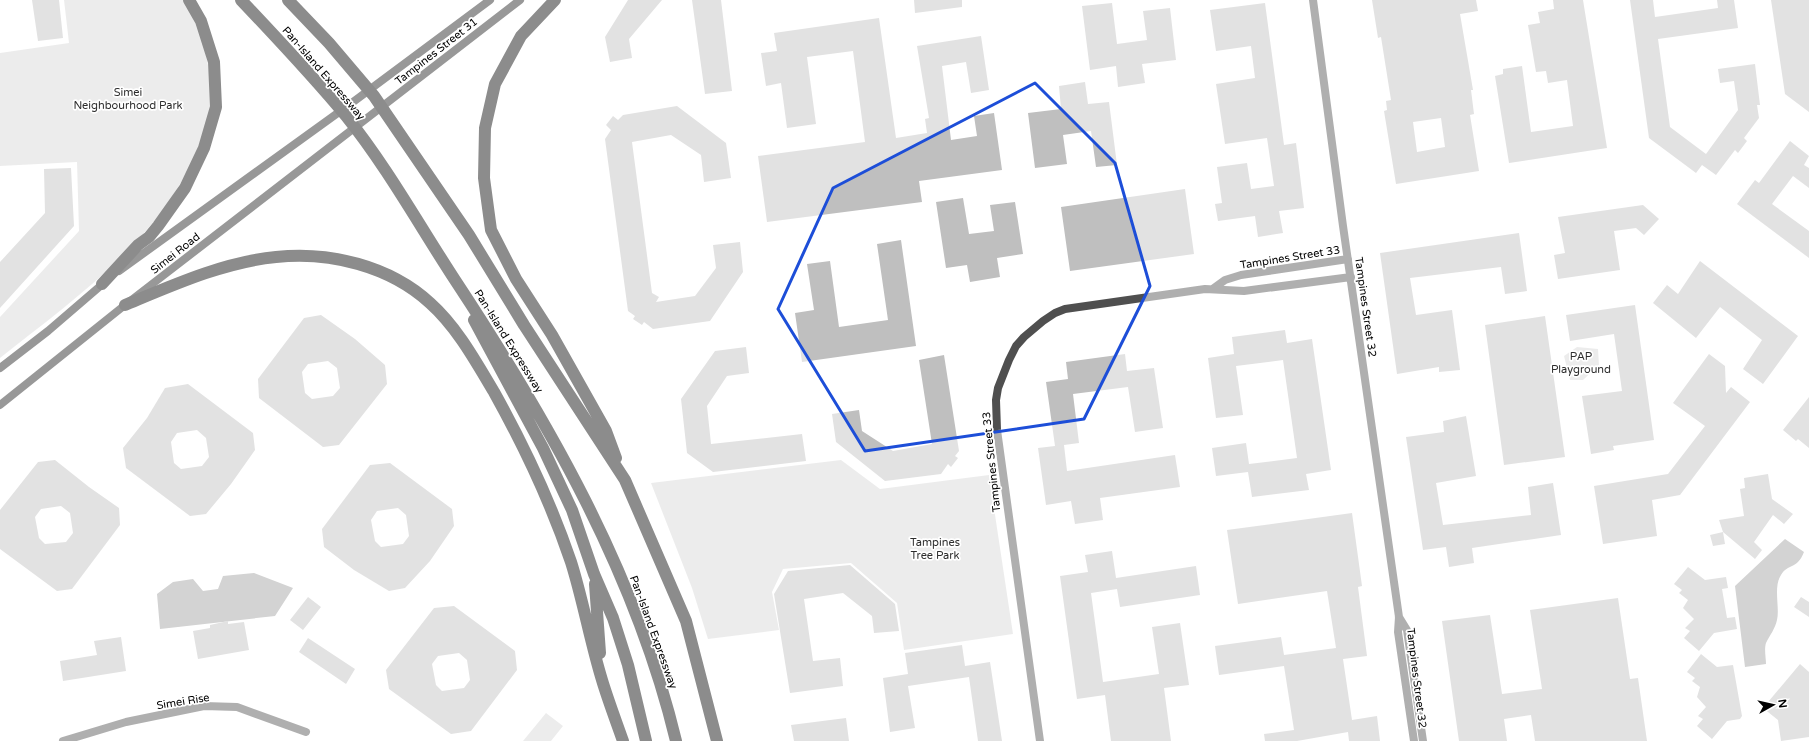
<svg xmlns="http://www.w3.org/2000/svg" width="1809" height="741" viewBox="0 0 1809 741" font-family="'Varela Round',sans-serif">
	<style>
		.green { fill: #d6d6d6 }
		.water { fill: #9d9d9d }
		.building { fill: #bfbfbf; fill-rule: evenodd }
		.lines { fill: none; stroke-linecap: round; stroke-linejoin: round }
		.minor { stroke: #4f4f4f; stroke-width: 8 }
		.secondary { stroke: #1c1c1c; stroke-width: 8 }
		.motorway { stroke: #000; stroke-width: 12 }
		.marked { fill: none; stroke: #1d4ed8; stroke-width: 3; stroke-linejoin: round }
		.labels { text-anchor: middle; stroke-width: 3.5; stroke-linejoin: round; paint-order: stroke }
		.street-label { font-size: 11px; fill: #000; stroke: #fff }
		.park-label { font-size: 11px; fill: #2d2d2d; stroke: #fff }
	</style>
	<rect width="100%" height="100%" fill="#fff"/>
	<path class="green" d="M64 0H183C187 8 193 15 196 24 206 47 213 82 211 107 210 114 206 122 204 130 175 229 77 297 0 358V317L79 231 77 162 0 166V53L69 43Z
		M1577 347 1598 349 1599 365 1583 380H1570L1564 356Z
		M841 460 880 489 989 475 1013 634 904 650 897 603 851 563 783 569 772 592 779 630 708 639 692 588 651 483Z
		M546 713 563 726 551 741H523Z"/>
	<path class="water" d="M1785 539 1804 552C1797 570 1788 563 1781 575 1773 587 1780 607 1777 620 1775 629 1770 635 1766 643 1764 649 1766 658 1766 664L1745 667 1735 586Z
		M254 573 293 588 275 616 160 629 157 594 173 582 193 579 203 591 218 589 223 576Z"/>
	<path class="building" d="M32 0H59L63 38 38 41Z
		M628 0H662L629 39 632 58 610 62 605 37Z
		M692 0H721L732 91 705 94Z
		M914 0H962V7L915 13Z
		M1372 0H1476L1478 11 1460 14 1473 90H1471L1474 114 1470 115 1479 171 1396 184 1384 111 1387 110 1386 101 1391 100 1381 37 1378 38ZM1441 118 1445 147 1417 152 1413 122Z
		M1553 0H1583L1607 148 1509 163 1495 76 1503 74V69L1522 66 1531 132 1573 126 1567 80 1548 83 1546 71 1536 72 1528 25 1540 23 1538 12 1554 9Z
		M1630 0H1653L1655 17 1718 8 1717 0H1734L1738 28 1658 39 1670 127 1706 154 1738 110 1734 81 1720 83 1718 69 1755 64 1760 105H1757L1759 118 1744 138 1747 141 1738 153 1735 150 1716 175 1702 165 1696 173 1649 138Z
		M1771 0H1809V112L1785 94Z
		M1112 3 1117 44 1147 40 1143 11 1170 8 1176 60 1142 64 1145 83 1118 87 1116 66 1090 70 1082 6Z
		M1265 3 1284 145 1296 143 1304 208 1279 211 1283 233 1258 237 1255 216 1218 221 1215 204 1222 203 1217 167 1247 163 1251 189 1274 186 1267 138 1225 144 1216 84 1255 78 1251 46 1216 51 1210 10Z
		M879 18 896 138 927 133 925 119 929 118 917 46 981 36 989 90 971 93 966 62 942 66 951 140 977 136 974 116 994 113 1002 170 919 181 922 202 767 222 758 156 865 142 853 51 807 57 816 124 787 128 781 83 766 86 761 53 777 51 774 33Z
		M1085 82 1088 104 1109 102 1117 165 1096 167 1091 131 1063 135 1067 164 1035 168 1028 113 1061 109 1059 86Z
		M677 106 726 143 731 178 704 182 701 155 671 135 632 142 652 293 659 297 656 302 695 296 716 268 713 245 740 242 743 272 710 321 653 329 644 322 642 325 633 319 635 316 628 311 605 139 611 130 606 125 613 116 618 120 623 115Z
		M1790 141 1809 156 1804 165 1809 168V188L1793 176 1772 204 1809 231V258L1737 204 1755 180 1759 183Z
		M71 168 74 226 0 308V262L45 213 44 169Z
		M1185 189 1194 254 1070 271 1061 207Z
		M963 198 969 234 994 231 990 205 1015 202 1023 254 997 258 1000 277 970 282 967 265 946 268 936 202Z
		M1643 205 1659 219 1644 235 1636 228 1614 231 1620 270 1558 279 1554 255 1565 253 1558 217Z
		M1519 233 1527 291 1505 294 1501 267 1410 278 1416 315 1452 310 1460 370 1439 372V367L1397 374 1380 253Z
		M901 240 916 346 802 362 795 313 814 310 807 264 830 261 839 327 888 320 877 244Z
		M1700 261 1798 336 1763 384 1743 369 1762 340 1720 307 1696 338 1653 303 1667 285 1678 294Z
		M1635 305 1654 440 1613 446 1614 450 1591 454 1582 396 1622 391 1614 334 1570 341 1566 315Z
		M321 315 355 339 385 365 387 384 339 445 323 447 259 398 258 379 304 318ZM328 361 337 368 340 388 333 396 312 399 305 393 302 372 308 364Z
		M1545 316 1565 457 1504 465 1485 325Z
		M1285 330 1287 343 1312 339 1331 470 1306 474 1309 490 1252 497 1248 472 1216 476 1212 448 1246 443 1249 464 1297 458 1283 360 1236 366 1243 415 1216 418 1208 358 1234 354 1232 337Z
		M746 347 749 373 727 376 707 406 711 444 802 434 806 461 713 472 687 453 681 399 715 351Z
		M1125 354 1127 371 1154 368 1163 428 1135 432 1128 387 1073 394 1079 443 1064 445 1067 471 1175 455 1180 487 1100 498 1103 520 1075 524 1071 501 1046 505 1038 448 1055 446 1046 382 1068 379 1066 362Z
		M1709 354 1725 366 1726 393 1731 387 1750 402 1680 495 1652 500 1657 536 1603 544 1594 486 1668 474 1705 426 1673 403Z
		M944 355 959 451 955 456 958 458 951 467 948 464 941 474 885 481 836 442 832 414 859 410 862 431 893 451 932 444 919 360Z
		M188 384 253 433 255 450 231 484 206 514 190 516 126 468 123 448 147 418 165 388ZM197 430 206 438 209 457 202 466 181 469 174 463 171 442 177 433Z
		M1809 397V448L1798 439 1796 441 1783 430Z
		M1466 416 1476 476 1436 483 1443 525 1531 515 1528 487 1553 483 1561 535 1472 548 1474 563 1449 567 1446 547 1423 550 1406 437 1444 432 1443 421Z
		M55 460 89 487 119 508 120 525 72 589 57 591 0 549V510L38 462ZM61 506 70 513 73 533 66 542 45 544 39 538 35 517 41 509Z
		M390 463 452 509 454 526 430 561 405 588 389 591 354 570 324 547 322 529 370 465ZM398 508 406 515 409 536 403 544 381 547 375 541 371 520 377 511Z
		M1768 474 1772 499 1793 514 1784 524 1773 515 1754 542 1762 550 1755 559 1723 532 1725 544 1713 546 1710 535 1723 532 1719 520 1744 516 1740 489 1745 488 1744 478Z
		M1352 513 1362 586 1358 587 1367 656 1343 659 1352 720 1377 716 1380 741H1349L1348 732 1297 741H1265L1264 734 1294 730 1284 666 1219 675 1215 646 1281 637 1284 655 1336 648 1327 591 1238 604 1227 530Z
		M1112 551 1116 578 1196 566 1200 595 1120 607 1117 589 1091 593 1103 682 1159 674 1152 627 1180 623 1189 685 1164 688 1171 741H1111L1105 695 1077 699 1060 576 1088 572 1085 555Z
		M850 565 895 604 899 631 874 633 872 616 843 593 804 599 813 661 840 658 843 686 790 693 774 594 788 571Z
		M1688 567 1705 580 1726 577 1728 588 1722 589 1727 618 1735 617 1737 629 1714 633 1699 651 1684 638 1690 631 1685 628 1694 619 1683 608 1688 600 1679 593 1682 590 1674 584Z
		M308 597 321 607 303 630 290 620Z
		M1801 597 1809 602V617L1794 607Z
		M1618 598 1630 679 1638 678 1647 741H1535L1531 715 1504 719 1507 741H1459L1442 621 1490 615 1502 694 1542 689 1530 610Z
		M454 606 515 651 517 670 471 731 451 734 389 689 386 670 434 608ZM459 653 467 660 470 680 464 688 442 691 436 685 432 664 438 656Z
		M228 621V624L244 622 249 650 198 659 193 631 210 628V625Z
		M121 637 126 671 63 681 60 661 97 655 94 641Z
		M308 638 355 669 346 684 299 652Z
		M962 645 965 666 990 662 1002 741H978L969 677 908 686 915 728 890 732 883 678 908 674 905 653Z
		M1701 654 1717 667 1733 665 1742 716 1740 719 1727 721 1712 739 1697 726 1703 719 1698 716 1706 707 1697 697 1700 687 1692 681 1695 678 1687 672Z
		M1800 664 1809 672V737L1781 741 1778 720 1763 708Z
		M846 718 849 741H794L791 725Z"/>
	<g class="lines">
		<path class="minor" d="M1313 0 1343 226 1399 617 1398 632 1414 741
			M1214 288 1225 280 1241 275 1348 259
			M1399 617 1407 630 1423 741
			M63 741 126 722 204 706 237 707 306 732
			M1040 741 997 430 996 400 998 388 1009 360 1016 346 1024 337 1043 321 1055 313 1065 309 1205 289 1244 291 1351 277"/>
		<path class="secondary" d="M119 271 353 102 490 0
			M0 368 48 331 105 282
			M0 405 125 305 520 0"/>
		<path class="motorway" d="M241 0C277 38 313 76 346 116 387 167 419 225 455 280 548 421 636 574 676 741
			M288 0 329 43 374 96 469 235 524 325 625 480 686 621 717 741
			M555 0 521 36 495 84 485 128 484 178 491 230 516 279 552 335 606 431 616 458
			M102 284 138 245 149 237 158 226 185 188 204 148 216 107 214 62 201 21 189 0
			M125 305C173 285 224 262 276 257 329 251 390 266 430 303 457 327 476 362 494 392 524 446 551 503 571 562 583 600 590 641 602 680 608 700 616 721 623 741
			M474 320 543 448 572 510 594 574 613 618 628 665 646 741
			M595 584 600 653"/>
	</g>
	<path d="M0 0H1809V741H0ZM1035 83 1115 163 1150 286 1084 419 865 451 778 309 833 188Z" fill="#fff" fill-opacity=".55" fill-rule="evenodd"/>
	<path class="marked" d="M1035 83 1115 163 1150 286 1084 419 865 451 778 309 833 188Z"/>
	<g class="labels">
		<g class="street-label">
			<text transform="translate(436 51) rotate(-38)" y="4">Tampines Street 31</text>
			<text transform="translate(324 73) rotate(49)" y="4">Pan-Island Expressway</text>
			<text transform="translate(175 253) rotate(-38)" y="4">Simei Road</text>
			<text transform="translate(1290 257) rotate(-9)" y="4">Tampines Street 33</text>
			<text transform="translate(1366 307) rotate(82)" y="4">Tampines Street 32</text>
			<text transform="translate(509 341) rotate(58)" y="4">Pan-Island Expressway</text>
			<text transform="translate(991 462) rotate(-96)" y="4">Tampines Street 33</text>
			<text transform="translate(654 632) rotate(70)" y="4">Pan-Island Expressway</text>
			<text transform="translate(1417 678) rotate(83)" y="4">Tampines Street 32</text>
			<text transform="translate(183 701) rotate(-9)" y="4">Simei Rise</text>
		</g>
		<g class="park-label">
			<text x="128" y="96">Simei<tspan x="128" dy="13">Neighbourhood Park</tspan></text>
			<text x="1581" y="360">PAP<tspan x="1581" dy="13">Playground</tspan></text>
			<text x="935" y="546">Tampines<tspan x="935" dy="13">Tree Park</tspan></text>
		</g>
	</g>
	<g transform="translate(1773 705) rotate(82)" stroke="#ffffff" stroke-width="3" paint-order="stroke">
	<path d="M0-3L7 15L0 10L-7 15Z" fill="#000000"/>
	<text y="-6" font-size="11" font-weight="bold" text-anchor="middle" fill="#000000">N</text>
	</g>
</svg>
